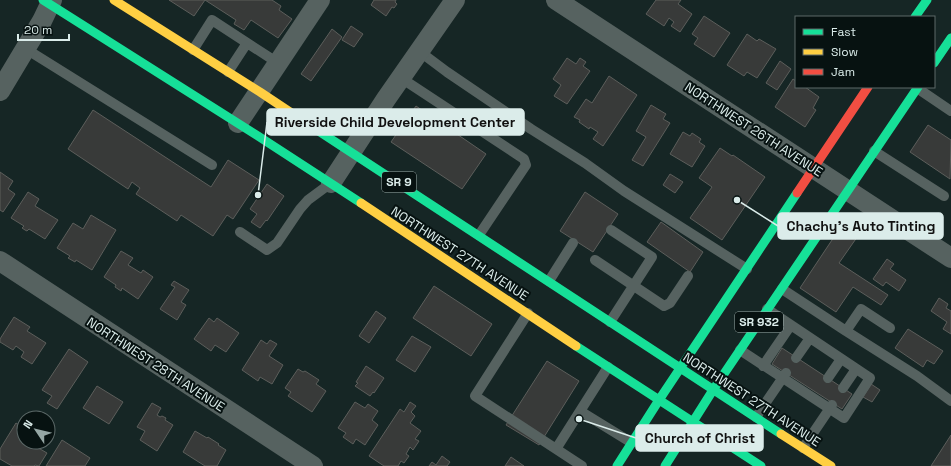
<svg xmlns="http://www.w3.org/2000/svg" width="951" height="466" viewBox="0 0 951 466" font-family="'Space Grotesk',sans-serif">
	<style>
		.building { fill: #383a39; stroke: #5c5e5b }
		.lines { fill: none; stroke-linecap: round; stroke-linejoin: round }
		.lane { stroke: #566260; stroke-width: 10 }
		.street { stroke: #566260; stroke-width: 20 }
		.fast { stroke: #16e098; stroke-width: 9 }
		.slow { stroke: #ffcf43; stroke-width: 9 }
		.jam { stroke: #f24e42; stroke-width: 9 }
		.labels { text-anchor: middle; stroke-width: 4; stroke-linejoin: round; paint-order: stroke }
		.shield { fill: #071211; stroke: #9baba9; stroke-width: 1 }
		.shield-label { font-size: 12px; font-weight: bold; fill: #dbecea }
		.street-label { font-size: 13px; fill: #dbecea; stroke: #071211 }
		.leader { fill: none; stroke: #dbecea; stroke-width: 1.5 }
		.callout-dot { fill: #dbecea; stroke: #071211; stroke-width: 1.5 }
		.callout { fill: #dbecea; stroke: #dbecea; stroke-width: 1.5 }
		.callout-label { font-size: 14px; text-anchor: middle; font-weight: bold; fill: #111 }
	</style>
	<rect width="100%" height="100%" fill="#162625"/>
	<path class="building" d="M169 0H205L194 16Z
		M205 0H272L281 6 279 10 292 19 278 38 251 20 244 30 234 24 236 20Z
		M374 0H396L395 2 397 4 394 8 392 7 386 16 371 5Z
		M656 0H681L678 4 692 14 680 32 671 26 674 22 669 18 664 26 646 14Z
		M704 16 730 33 714 57 694 44 698 38 692 34Z
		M351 26 363 34 354 47 342 40Z
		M332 29 342 37 311 81 301 74Z
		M747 34 757 41 759 39 776 49 757 78 747 72 744 76 727 65Z
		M567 58 576 64 580 58 586 62 583 66 590 71 567 104 554 96 561 85 553 79Z
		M780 61 791 69 777 90 766 83Z
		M609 76 637 95 603 146 593 139 598 132 590 127 589 129 579 122 580 120 574 117 586 99 592 103Z
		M793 79 796 81V87H805L819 97 813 108 816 110 805 127 775 107Z
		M651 105 666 114 663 119 670 123 643 166 632 160 646 137 636 131Z
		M416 106 486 154 462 189 391 142Z
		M93 110 211 187 228 160 259 180 233 219 227 215 213 236 181 215 177 221 136 194 140 188 132 182 128 189 68 149Z
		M928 125 951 140 950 179 910 152Z
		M683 132 690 136 692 133 701 139 699 142 705 146 692 167 670 154Z
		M720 148 732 156 733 155 765 177 722 240 690 218 712 187 699 178Z
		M0 172 13 181 8 189 15 194 3 212 0 210Z
		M670 174 683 182 675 193 663 185Z
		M267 184 284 196 267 221 266 220 260 228 251 222 257 214 250 209Z
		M28 192 39 199 35 206 58 220 45 239 29 229 27 231 25 230 22 228 24 226 11 218Z
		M585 192 618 214 593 252 560 231Z
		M91 215 116 230 92 270 76 260 75 262 68 258 70 256 57 248 73 223 83 229Z
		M661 222 703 252 690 272 647 242Z
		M844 222 860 233 839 263 888 295 881 305 853 287 836 312 800 288Z
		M121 251 133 258 128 265 141 273 143 270 153 277 138 299 122 288 121 291 115 287 116 285 104 277Z
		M887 259 894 264 890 269 906 280 899 291 886 282 883 286 873 279Z
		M174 281 189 290 181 302 186 305 177 320 160 309 175 287 171 285Z
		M434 286 492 324 471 356 413 318Z
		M939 298 948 304 946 308 951 311V334L943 329 947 322 931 311Z
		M376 311 386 318 369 343 359 336Z
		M14 317 30 327 27 331 46 343 32 364 21 357 24 352 16 346 13 350 0 342V339Z
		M209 318 214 322 217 318 239 333 226 352 215 345 211 351 194 339Z
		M908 329 943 351 934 364 927 360 923 367 895 348Z
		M412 336 431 347 415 372 396 360Z
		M261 340 267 344 270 340 277 344 269 356 283 365 272 384 260 377 258 381 242 370Z
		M782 348 852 394 842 409 772 364Z
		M69 349 88 362 57 409 47 403 52 396 42 390Z
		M547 361 579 381 539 445 506 425Z
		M366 366 384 378 374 393 373 392 370 396 355 386 358 383 356 382Z
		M298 369 303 372 305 371 319 380 316 384 326 391 312 412 288 396 291 392 285 388Z
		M871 384 880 390 872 402 863 397Z
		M97 386 123 402 109 424 83 408Z
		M355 402 365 408 368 404 378 411 372 420 378 425 365 445 356 439 353 444 343 437 346 433 338 428Z
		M410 402 416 406 411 412 415 416 410 423 421 431 415 439 419 441 413 450 410 447 406 454 409 456 404 463 401 461 398 466H384L369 456 400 409 404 412Z
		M152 403 161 408 157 415 160 417 162 416 166 418 165 420 173 425 157 451 140 440 145 431 137 427Z
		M16 423 24 428V442H28L47 453 39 466 35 465 34 466H12L0 459V449Z
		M195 431 207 438 208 437 219 444 218 445 226 450 217 466H205L183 452Z
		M951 435V466H931Z
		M62 440 90 458 85 466H46Z
		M442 456 450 462 447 466H429L432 462 436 465Z
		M511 457 524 466H505Z"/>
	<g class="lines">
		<path class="lane" d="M26 49 212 165
			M193 50 212 20 278 63
			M419 51 447 72 531 129 585 163 624 191 747 269
			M228 72 247 43
			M401 78 524 159 526 165 479 235
			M917 88 951 111
			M874 151 944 196
			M240 232 267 250 277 243 300 209 308 200 331 183
			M595 260 664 306 670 303 688 276
			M549 281 573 243
			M782 289 846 331 861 309 890 328
			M528 313 475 396 582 466
			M610 322 652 257 611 230
			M846 331 917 376 951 401
			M740 350 844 418 870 378 767 309
			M796 358 810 338
			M763 366 791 325
			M828 378 841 359
			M843 388 856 369
			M580 411 632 443
			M756 417 786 373
			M803 448 832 405
			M556 449 608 367"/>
		<path class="street" d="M556 0 951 258
			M0 91 42 21 52 0
			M238 123 320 0
			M331 183 386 99 455 0
			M0 261 313 466"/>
		<path class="fast" d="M43 0 258 136 361 203
			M915 17 927 0
			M934 63 951 38
			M317 130 781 434
			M576 346 761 466
			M617 466 659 400 797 193
			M665 466 713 390 918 87"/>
		<path class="slow" d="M114 0 260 92 317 130
			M361 203 576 346
			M781 434 831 466"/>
		<path class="jam" d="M797 193 868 87"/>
	</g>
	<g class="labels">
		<g class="shield">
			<rect x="382" y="172" width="34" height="20" rx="3"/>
			<rect x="735" y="312" width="48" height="20" rx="3"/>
		</g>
		<g class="shield-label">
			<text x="399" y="186">SR 9</text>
			<text x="759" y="326">SR 932</text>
		</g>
		<g class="street-label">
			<text transform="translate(754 129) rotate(33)" y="5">NORTHWEST 26TH AVENUE</text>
			<text transform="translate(460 253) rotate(33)" y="5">NORTHWEST 27TH AVENUE</text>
			<text transform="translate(156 364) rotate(33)" y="5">NORTHWEST 28TH AVENUE</text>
			<text transform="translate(752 399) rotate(33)" y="5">NORTHWEST 27TH AVENUE</text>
		</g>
	</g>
	<path class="leader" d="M258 195L267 122M737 200L778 226M579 419L636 438"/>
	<g class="callout-dot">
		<circle cx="258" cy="195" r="4"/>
		<circle cx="737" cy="200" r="4"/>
		<circle cx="579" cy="419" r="4"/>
	</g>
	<g class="callout">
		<rect x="267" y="109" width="257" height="26" rx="4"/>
		<rect x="778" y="213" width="165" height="26" rx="4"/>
		<rect x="636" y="425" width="127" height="26" rx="4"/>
	</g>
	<g class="callout-label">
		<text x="395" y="127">Riverside Child Development Center</text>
		<text x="861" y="231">Chachy's Auto Tinting</text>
		<text x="700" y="443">Church of Christ</text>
	</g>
	<rect x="795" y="16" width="140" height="72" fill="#071211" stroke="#5c6968"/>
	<rect x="803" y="29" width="20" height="6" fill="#16e098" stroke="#5c6968"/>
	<text x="831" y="36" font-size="12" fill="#dbecea">Fast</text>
	<rect x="803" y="49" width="20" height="6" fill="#ffcf43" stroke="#5c6968"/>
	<text x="831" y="56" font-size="12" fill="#dbecea">Slow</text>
	<rect x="803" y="69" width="20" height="6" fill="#f24e42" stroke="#5c6968"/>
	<text x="831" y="76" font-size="12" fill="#dbecea">Jam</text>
	<g transform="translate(36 430) rotate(305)"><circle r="19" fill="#071211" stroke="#5c6968"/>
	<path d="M0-3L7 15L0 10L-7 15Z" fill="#96a7a5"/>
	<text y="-6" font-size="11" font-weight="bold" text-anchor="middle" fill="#dbecea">N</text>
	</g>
	<path d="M18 34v6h51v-6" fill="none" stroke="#dbecea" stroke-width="2"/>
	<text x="24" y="34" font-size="12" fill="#dbecea" stroke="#071211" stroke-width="3" paint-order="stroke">20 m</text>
</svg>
